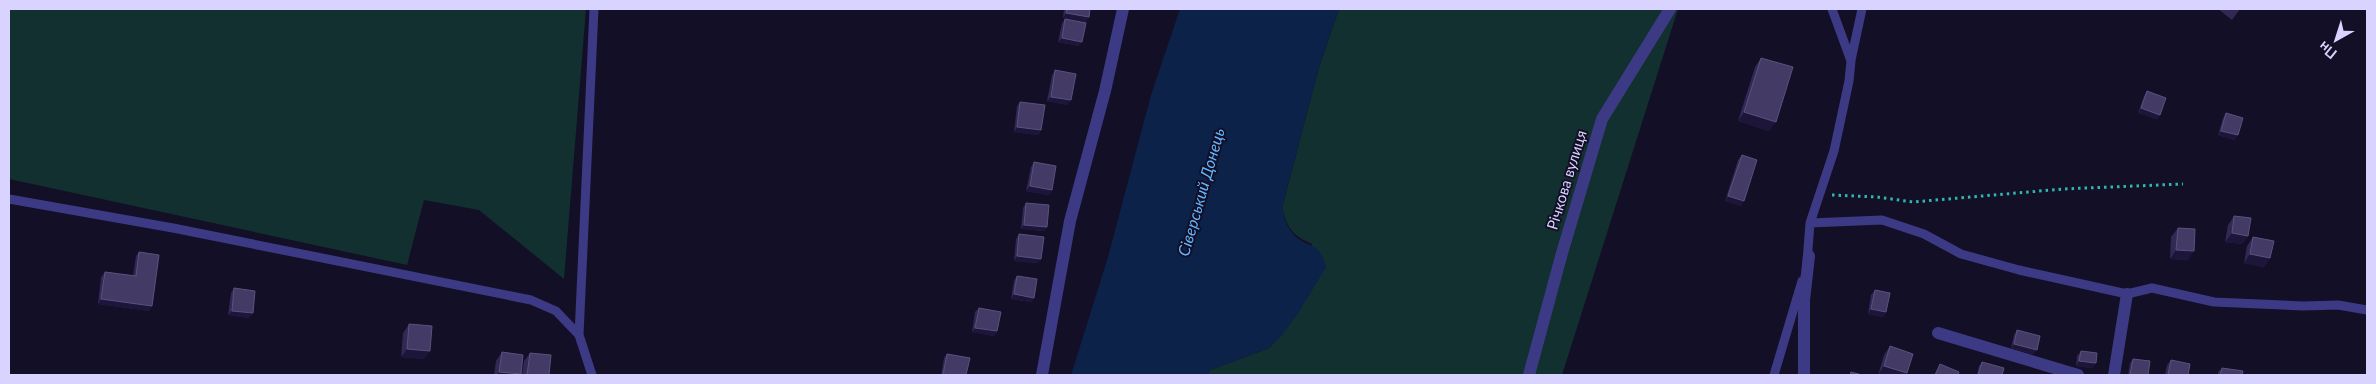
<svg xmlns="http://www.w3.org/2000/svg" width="2376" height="384" viewBox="0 0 2376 384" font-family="Lato,sans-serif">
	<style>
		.green { fill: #12302f }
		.water { fill: #0c2248 }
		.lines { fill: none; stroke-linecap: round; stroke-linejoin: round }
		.path { stroke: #2fb8b0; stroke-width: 3; stroke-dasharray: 2.5 4; stroke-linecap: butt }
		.service { stroke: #3d3a85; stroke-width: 9 }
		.minor { stroke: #3d3a85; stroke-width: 12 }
		.wall { fill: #312854 }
		.shaded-wall { fill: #1d163a }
		.building { fill: #433a66; stroke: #5a527e }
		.labels { text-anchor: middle; stroke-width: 4; stroke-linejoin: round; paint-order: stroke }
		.street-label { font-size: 15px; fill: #d9d4ff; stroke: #130f26 }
		.water-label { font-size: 16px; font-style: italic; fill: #62b6ff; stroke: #130f26 }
	</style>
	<rect width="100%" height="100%" fill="#130f26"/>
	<path class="green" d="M9 9H586L564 279 479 210 424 200 407 265 9 179Z
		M1339 9H1678L1562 375H1207L1210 370 1269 348 1282 335 1312 244C1292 235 1288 229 1282 208L1319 67Z"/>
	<path class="water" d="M1180 9H1339L1319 67 1282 208C1285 218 1287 229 1296 237 1312 250 1319 241 1326 267L1299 312 1282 335 1269 348 1210 370 1207 375H1071L1108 257 1151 95Z"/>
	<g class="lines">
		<path class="path" d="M1832 195 1877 197 1913 202 2063 189 2183 184"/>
		<path class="service" d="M1851 60 1862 9
			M9 199 173 228 531 300 556 311 579 335 594 9
			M1810 223 1882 220 1924 234 1961 254 2019 270 2127 294 2152 288 2214 302 2303 306 2338 305 2367 310
			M1807 262 1810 223 1834 151 1849 81 1851 61 1832 9
			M579 335 592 375
			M1774 375 1802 281"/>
		<path class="minor" d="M1938 333 2078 375
			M1042 375 1070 221 1105 91 1123 9
			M1529 375 1562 253 1602 119 1670 9
			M1804 375V300L1809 256
			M2114 375 2127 294"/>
	</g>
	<path class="wall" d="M1064 9H1090L1089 17 1086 22 1063 18Z
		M2218 9H2240L2232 20Z
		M1065 19 1079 46 1058 42 1062 23Z
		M1761 58 1769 131 1738 121 1755 67Z
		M1055 70 1068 105 1047 101 1052 75Z
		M2147 91 2160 115 2157 119 2138 113 2144 96Z
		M1020 102 1041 130 1038 135 1014 132 1017 106Z
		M2226 113 2238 135 2234 140 2218 135 2223 118Z
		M1742 155 1741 206 1725 201 1738 160Z
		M1034 162 1052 190 1049 195 1026 191 1031 167Z
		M1026 203 1047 227 1044 231 1021 229 1023 208Z
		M2234 216 2248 236 2242 244 2225 242 2228 225Z
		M2178 228 2188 260 2170 259 2171 237Z
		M1019 234 1038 263 1014 261 1016 239Z
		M2253 237 2270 258 2264 267 2244 263 2247 246Z
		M139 252 152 306 149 311 98 304 101 277 105 272 133 276 136 256Z
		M1017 276 1034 298 1031 302 1011 299 1014 280Z
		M234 288 249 318 228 315 231 293Z
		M1875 290 1886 312 1883 317 1868 314 1871 295Z
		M979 308 997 331 994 336 972 332 975 312Z
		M409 324 424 359 401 357 403 333Z
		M2017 330 2033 354 2011 348 2014 335Z
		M1890 346 1906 375H1878L1884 355Z
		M2081 351 2096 363 2092 368 2076 366 2077 356Z
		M502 352 520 375H494L496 361Z
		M530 353 549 375H522L524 361Z
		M947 354 966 375H941L944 358Z
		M2133 359 2148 375H2128L2130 363Z
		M2171 360 2188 375H2165L2167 365Z
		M1982 362 2002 375H1977L1979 366Z
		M2222 368 2242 375H2218V372Z"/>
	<path class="shaded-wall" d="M1066 13 1089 17 1086 22 1063 18Z
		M1062 38 1082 42 1079 46 1058 42Z
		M1051 97 1071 100 1068 105 1047 101Z
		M2141 108 2160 115 2157 119 2138 113Z
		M1744 112 1776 122 1769 131 1738 121Z
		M1017 127 1041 130 1038 135 1014 132Z
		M2221 131 2238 135 2234 140 2218 135Z
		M1030 186 1052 190 1049 195 1026 191Z
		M1728 196 1744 201 1741 206 1725 201Z
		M1024 225 1047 227 1044 231 1021 229Z
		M2232 233 2248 236 2242 244 2225 242Z
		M2176 250 2194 251 2188 260 2170 259Z
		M2250 254 2270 258 2264 267 2244 263Z
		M1017 256 1041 259 1038 263 1014 261Z
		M1014 294 1034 298 1031 302 1011 299Z
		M101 299 152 306 149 311 98 304Z
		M1871 309 1886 312 1883 317 1868 314Z
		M232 311 253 313 249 318 228 315Z
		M975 328 997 331 994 336 972 332Z
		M2014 344 2037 350 2033 354 2011 348Z
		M407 349 430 351 424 359 401 357Z
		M2079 361 2096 363 2092 368 2076 366Z
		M1884 366 1907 373 1906 375H1878Z
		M499 372 521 374 520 375H497Z"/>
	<path class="building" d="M1067 9H1090L1089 17 1066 13Z
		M1065 19 1086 23 1082 42 1062 38Z
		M1761 58 1793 67 1776 122 1744 112Z
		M1055 70 1076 74 1071 100 1051 97Z
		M2147 91 2166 98 2160 115 2141 108Z
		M1020 102 1045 105 1041 130 1017 127Z
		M2226 113 2243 118 2238 135 2221 131Z
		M1742 155 1757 160 1744 201 1728 196Z
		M1034 162 1056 166 1052 190 1030 186Z
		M1026 203 1049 205 1047 227 1024 225Z
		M2234 216 2251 218 2248 236 2232 233Z
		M2178 228 2195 229 2194 251 2176 250Z
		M1019 234 1044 237 1041 259 1017 256Z
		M2253 237 2274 241 2270 258 2250 254Z
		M139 252 159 255 152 306 101 299 105 272 136 276Z
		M1017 276 1037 279 1034 298 1014 294Z
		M234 288 255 291 253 313 232 311Z
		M1875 290 1890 293 1886 312 1871 309Z
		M979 308 1001 312 997 331 975 328Z
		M409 324 432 326 430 351 407 349Z
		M2017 330 2040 336 2037 350 2014 344Z
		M1890 346 1913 354 1907 373 1884 366Z
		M2081 351 2097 353 2096 363 2079 361Z
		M502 352 523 355 521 374 499 372Z
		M530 353 551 355 549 375H527Z
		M947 354 970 358 966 375H943Z
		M2133 359 2150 361 2148 375H2130Z
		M2171 360 2190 364 2188 375H2168Z
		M1982 362 2004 368 2002 375H1978Z
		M1940 364 1959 372 1958 375H1935Z
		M2222 368 2243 371 2242 375H2220Z
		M1851 372 1862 375H1850Z"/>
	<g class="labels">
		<g class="street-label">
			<text transform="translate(1567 180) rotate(-73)" y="5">Річкова вулиця</text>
		</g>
		<g class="water-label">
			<text transform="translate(1201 192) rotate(-74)" y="6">Сіверський Донець</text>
		</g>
	</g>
	<rect width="2376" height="384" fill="none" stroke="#d9d4ff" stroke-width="20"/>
	<g transform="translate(2336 40) rotate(219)" stroke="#130f26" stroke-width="4" paint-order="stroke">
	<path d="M0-4L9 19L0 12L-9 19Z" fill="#d9d4ff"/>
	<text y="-8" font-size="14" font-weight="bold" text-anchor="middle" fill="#d9d4ff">Пн</text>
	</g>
</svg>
